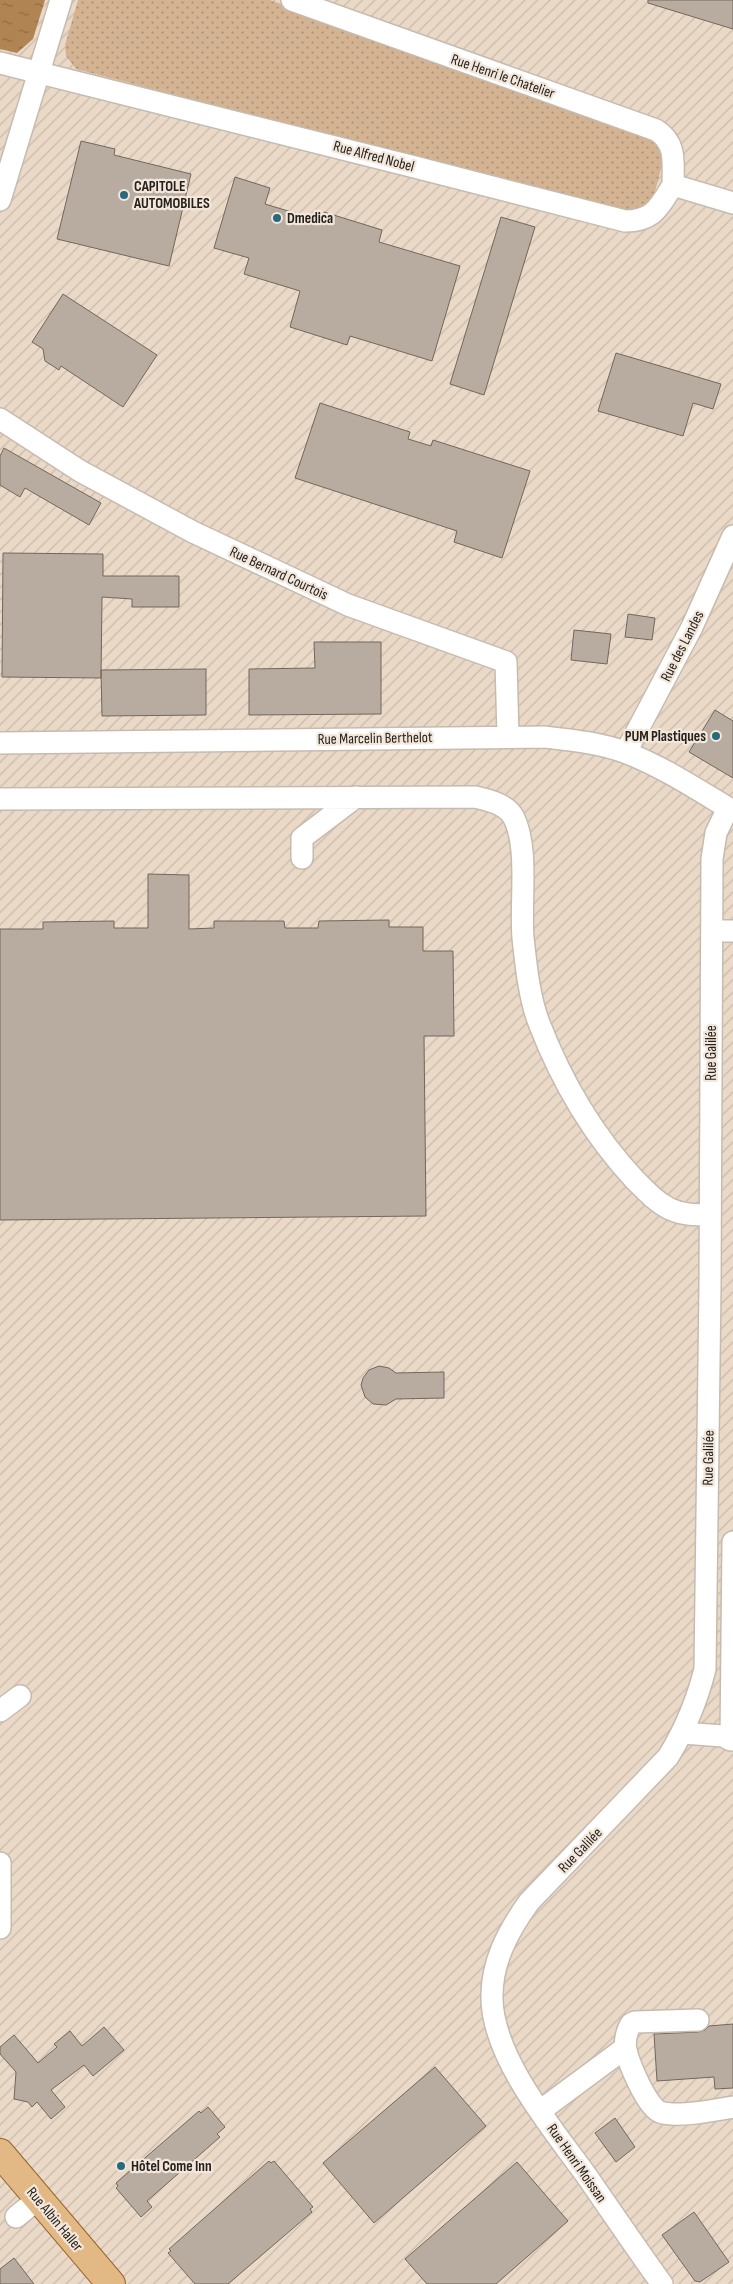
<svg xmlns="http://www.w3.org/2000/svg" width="733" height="2284" viewBox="0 0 733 2284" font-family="'Sofia Sans Condensed',sans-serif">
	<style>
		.industrial { fill: url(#industrial-furrows) }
		.grass { fill: url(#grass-dots) }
		.water { fill: url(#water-ripples) }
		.building { fill: #b8aca1; stroke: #72675d }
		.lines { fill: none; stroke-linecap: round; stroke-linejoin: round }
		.minor-casing { stroke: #c6bbaf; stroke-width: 24 }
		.major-casing { stroke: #94652b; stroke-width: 30 }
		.minor { stroke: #fff; stroke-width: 21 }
		.major { stroke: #e2b884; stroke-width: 28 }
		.poi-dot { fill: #276a7c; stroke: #f3e7db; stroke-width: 2 }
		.labels { text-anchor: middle; stroke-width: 4.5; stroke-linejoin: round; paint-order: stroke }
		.street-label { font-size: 15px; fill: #25211d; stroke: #f3e7db }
		.poi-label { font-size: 15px; font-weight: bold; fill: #25211d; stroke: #f3e7db; text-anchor: start }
	</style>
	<defs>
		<pattern id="industrial-furrows" width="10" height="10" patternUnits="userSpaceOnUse" patternTransform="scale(1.25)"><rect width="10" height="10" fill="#ebd9c8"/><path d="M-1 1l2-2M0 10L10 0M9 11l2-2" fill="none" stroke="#c9baab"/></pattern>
		<pattern id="grass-dots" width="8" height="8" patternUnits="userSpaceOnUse" patternTransform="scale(1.25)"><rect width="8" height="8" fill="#d3b392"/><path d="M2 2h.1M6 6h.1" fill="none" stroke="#ab9177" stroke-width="1.8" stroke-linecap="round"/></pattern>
		<pattern id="water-ripples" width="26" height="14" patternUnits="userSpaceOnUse" patternTransform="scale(1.25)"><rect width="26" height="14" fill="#b08453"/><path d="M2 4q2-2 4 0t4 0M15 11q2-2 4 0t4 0" fill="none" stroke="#8f6c44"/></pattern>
	</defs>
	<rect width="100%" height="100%" fill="#f3e7db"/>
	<path class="industrial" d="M0 0H733V2284H0Z"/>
	<path class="grass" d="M78 0H270L648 134 665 154 653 199 648 206 628 212 76 69 66 56 65 45Z"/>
	<path class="water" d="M0 0H45L33 39 17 53 0 49Z"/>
	<path class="building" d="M648 0H733V29L648 3Z
		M81 141 115 149 114 155 191 174 169 266 57 239Z
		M235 177 270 188 265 204 321 221 324 212 382 230 379 242 460 266 432 361 350 336 347 345 290 327 300 291 244 274 249 258 214 248Z
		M501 217 535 227 484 395 450 384Z
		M63 294 157 355 123 407 61 366 59 370 45 361 43 349 32 342Z
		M616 353 721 384 713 409 693 403 683 436 598 411Z
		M320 403 410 432 408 439 431 446 433 440 530 471 502 558 454 542 457 531 295 478Z
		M4 448 101 503 89 525 25 488 20 497 0 485V456Z
		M3 553 103 554V576H179V607H132V599L102 597 101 678 2 677Z
		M628 614 655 618 652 640 625 637Z
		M574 630 611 634 607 664 571 660Z
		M314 642H381V714L249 715V669L315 668Z
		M206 669V715L102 716 101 670Z
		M715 710 733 721V778L689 752Z
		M148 874 189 875V929L214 928V921H284L285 928H318L319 921 389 920V927H423V951H453L454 1036H424L426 1216 0 1220V929H43V922L114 921V928H148Z
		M379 1366 389 1368 396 1373 444 1372V1398L396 1399 386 1405 373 1404 365 1397 361 1385 363 1378 369 1370Z
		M733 2024V2088L715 2089 714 2077 657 2081 654 2034 698 2032 705 2030 709 2026Z
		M104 2027 124 2050 93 2076 84 2065 51 2090 65 2107 51 2119 37 2102 32 2107 28 2102 14 2099 16 2072 0 2054V2047L14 2035 38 2063 57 2047 54 2044 70 2031 82 2046Z
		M435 2067 486 2126 374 2223 323 2163Z
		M208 2107 225 2127 217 2134 220 2137 147 2201 152 2207 141 2217 116 2188 118 2186 116 2183 199 2111 201 2113Z
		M615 2118 635 2147 616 2162 595 2133Z
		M269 2161 271 2163 274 2161 313 2207 310 2209 312 2212 228 2284H195L168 2253 171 2251 169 2249Z
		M517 2162 568 2221 496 2284H427L405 2259Z
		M694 2212 729 2262 700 2282 695 2281 662 2235Z
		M14 2258 34 2284H0V2269Z"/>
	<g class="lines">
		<g class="minor-casing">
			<path id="minor" d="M292 0 656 130C677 143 673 163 673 185
				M0 63C209 115 417 167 625 221 654 221 659 207 673 185L733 203
				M0 200 61 0
				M0 419 80 471 193 532 348 605 506 662 508 736
				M0 743 544 737C571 740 601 743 627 753 665 768 698 790 733 811
				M626 752 692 627 733 536
				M0 799 475 797C488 800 507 804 514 818 529 849 520 903 523 938 526 965 529 997 539 1023 561 1080 593 1135 635 1180 646 1191 656 1202 670 1209 683 1215 696 1215 710 1215
				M302 858V838L356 797
				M712 931H733
				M733 1542 731 1740H733
				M0 1711 20 1696
				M683 1733 723 1736 731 1740
				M0 1863V1928
				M698 2020 635 2022 631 2024C627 2030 624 2042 626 2050 629 2064 647 2107 660 2112 677 2118 715 2110 733 2107
				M540 2111 625 2048
				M16 2217 38 2199
				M662 2284C636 2248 611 2211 586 2175 552 2128 493 2058 492 1999 491 1963 508 1931 529 1902L668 1757C686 1728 697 1701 705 1669L710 1286 712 859 716 833 728 808"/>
		</g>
		<g class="major-casing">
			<path id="major" d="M0 2153 111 2284"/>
		</g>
		<use href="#minor" class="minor"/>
		<use href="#major" class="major"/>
	</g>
	<g class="poi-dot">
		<circle cx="124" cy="195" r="5"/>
		<circle cx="277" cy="218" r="5"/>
		<circle cx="716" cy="736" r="5"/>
		<circle cx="121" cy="2166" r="5"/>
	</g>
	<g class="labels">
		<g class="street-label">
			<text transform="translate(503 76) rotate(19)" y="5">Rue Henri le Chatelier</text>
			<text transform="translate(374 156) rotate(15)" y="5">Rue Alfred Nobel</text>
			<text transform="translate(279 573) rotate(25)" y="5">Rue Bernard Courtois</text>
			<text transform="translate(682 646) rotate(-63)" y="5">Rue des Landes</text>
			<text transform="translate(375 738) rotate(-1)" y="5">Rue Marcelin Berthelot</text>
			<text transform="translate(711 1053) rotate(-90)" y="5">Rue Galilée</text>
			<text transform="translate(708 1458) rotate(-89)" y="5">Rue Galilée</text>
			<text transform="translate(580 1850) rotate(-46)" y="5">Rue Galilée</text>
			<text transform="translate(577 2163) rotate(55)" y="5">Rue Henri Moissan</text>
			<text transform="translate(55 2219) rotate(50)" y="5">Rue Albin Haller</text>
		</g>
		<g class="poi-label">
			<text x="134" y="191">CAPITOLE<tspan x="134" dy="17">AUTOMOBILES</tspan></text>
			<text x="287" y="223">Dmedica</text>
			<text x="706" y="741" text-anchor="end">PUM Plastiques</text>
			<text x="131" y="2171">Hôtel Come Inn</text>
		</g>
	</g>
</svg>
